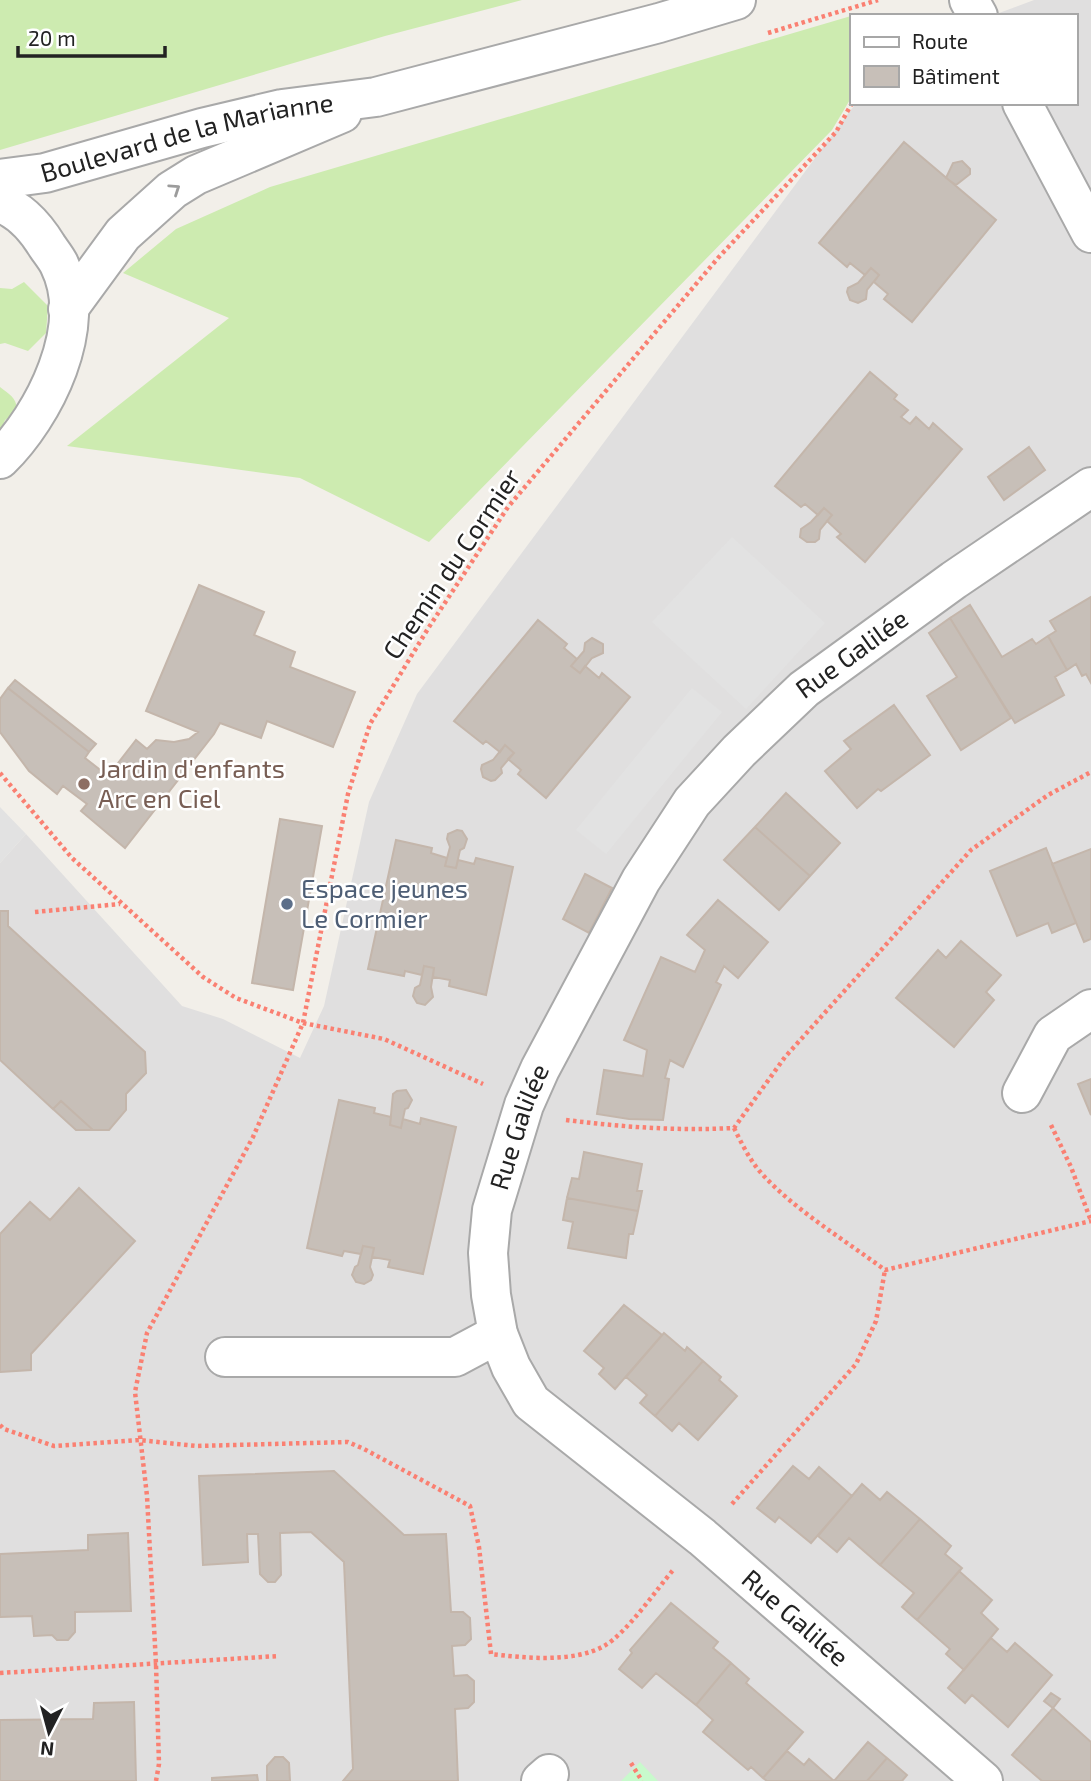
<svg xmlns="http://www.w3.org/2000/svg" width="1091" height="1781" viewBox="0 0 1091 1781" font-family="'Exo 2',sans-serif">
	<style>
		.residential { fill: #e0dfdf }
		.grass { fill: #cdebb0 }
		.park { fill: #c8facc }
		.parking { fill: #e2e2e2 }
		.building { fill: #c7bfb8; stroke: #c4b6ab; stroke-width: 2 }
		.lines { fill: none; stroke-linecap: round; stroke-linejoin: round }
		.minor-casing { stroke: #a9a9a9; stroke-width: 42 }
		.path { stroke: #fa8072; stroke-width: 4.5; stroke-dasharray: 3.5 3.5; stroke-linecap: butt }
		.minor { stroke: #fff; stroke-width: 38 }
		.oneway { stroke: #9c9c9c }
		.education-dot { fill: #8d6e63; stroke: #fff; stroke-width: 2.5 }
		.service-dot { fill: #5c6f8a; stroke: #fff; stroke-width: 2.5 }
		.labels { text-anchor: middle; stroke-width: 5; stroke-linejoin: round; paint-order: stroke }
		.street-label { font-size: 26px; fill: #222; stroke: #fff }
		.education-label { font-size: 26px; fill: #785e54; stroke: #fff; text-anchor: start }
		.service-label { font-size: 26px; fill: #4e5e75; stroke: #fff; text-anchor: start }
	</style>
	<rect width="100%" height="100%" fill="#f2efe9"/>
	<path class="residential" d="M1034 0H1091V1781H0V863L26 834 182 1006 223 1019 300 1058 324 1006 369 802 417 694 856 103H1075V16H991Z"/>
	<path class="grass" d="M0 0H522L385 36 0 150Z
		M851 16V98L832 130 429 542 300 478 67 446 229 318 123 273 176 229 270 187Z
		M24 282 48 306 46 333 28 351 5 343 0 344V288L12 289Z
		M0 387C10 395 19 399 16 413L5 420 0 433Z"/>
	<path class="park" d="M640 1762 658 1781H621Z"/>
	<path class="parking" d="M732 537 825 623 746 709 652 622Z
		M692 688 722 712 606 854 576 830Z
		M0 807 26 834 0 863Z"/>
	<path class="building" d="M904 142 996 220 912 322 884 299 888 294 874 282 879 275 871 268 865 275 850 263 847 267 819 243Z
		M962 161 970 169V174L956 185 946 178 953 163Z
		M871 268 879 275 867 290 866 299 858 303 850 300 847 292 848 288 858 283Z
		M870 372 897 395 894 399 908 410 901 417 910 424 916 417 929 429 933 423 962 449 865 562 837 537 841 534 827 521 832 515 824 508 818 515 805 504 801 507 775 486Z
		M1029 447 1045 470 1004 500 988 477Z
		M824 508 832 515 820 530 819 539 815 542H807L800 537 801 529 811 522Z
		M199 585 264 612 254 635 295 652 290 667 355 692 333 747 267 721 261 738 220 723 214 734 125 848 81 811 87 804 63 786 57 794 29 771 0 732V699L8 688 89 752 85 758 108 776 136 740 147 749 156 740 174 742 189 739 198 732 146 711Z
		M1091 597V683L1086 674 1082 676 1076 664 1067 670 1048 636 1056 631 1050 621Z
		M970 605 1002 657 1032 639 1036 644 1048 636 1067 670 1055 677 1064 695 1015 723 950 618Z
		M950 618 1011 718 961 750 927 696 957 677 929 633Z
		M538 620 567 644 564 648 577 659 571 666 580 673 585 666 599 678 602 673 630 697 546 798 518 774 521 770 508 759 514 753 505 745 500 752 486 741 483 744 454 721Z
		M592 638 603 644V653L592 658 580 673 571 666 584 651 585 643Z
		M15 680 96 744 89 752 8 688Z
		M894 705 930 755 881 791 878 789 857 808 825 771 851 749 844 741Z
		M505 745 514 753 501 768 502 773 495 780 491 781 483 777 481 769 482 765 493 760Z
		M786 793 840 843 810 876 755 827Z
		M280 819 322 826 293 990 252 983Z
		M755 827 810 876 779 910 724 860Z
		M457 830 462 831 467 839 464 848 460 850 456 868 445 866 450 847 447 839 448 834Z
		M396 840 432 848 431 853 447 858 445 866 456 868 458 860 474 864 476 858 513 867 486 995 449 986 450 980 433 977 434 968 424 966 422 975 405 971 404 976 368 969Z
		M1046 848 1076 923 1052 933 1048 923 1017 936 990 871Z
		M1091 849V939L1084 942 1052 864Z
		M585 874 612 888 589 933 563 919Z
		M718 900 768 942 738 978 724 966 716 982 721 985 683 1067 670 1060 665 1078 669 1079 663 1120 629 1119 597 1114 604 1070 643 1076 647 1050 624 1040 661 957 695 972 705 950 687 935Z
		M0 911H8V926L145 1052 146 1073 126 1094V1110L109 1130H93L61 1101 53 1109 0 1060Z
		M961 941 1001 975 986 992 994 1000 954 1047 896 998 938 950 946 958Z
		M424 966 434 968 431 987 433 997 425 1005 417 1003 413 996 415 988 420 985Z
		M1091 1079V1115L1078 1084Z
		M406 1090 412 1100 408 1108 405 1109 401 1128 390 1125 393 1094 397 1091Z
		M339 1100 375 1108 374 1113 391 1117 390 1125 401 1128 403 1119 420 1124 421 1118 456 1127 423 1274 388 1267 390 1260 372 1257 374 1248 363 1246 361 1254 344 1251 342 1256 307 1248Z
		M61 1101 93 1130H76L53 1109Z
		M584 1152 642 1164 637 1191H642L638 1211 567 1198 572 1178 579 1179Z
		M79 1188 135 1241 31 1354V1370L0 1372V1234L30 1202 50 1220Z
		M567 1198 638 1211 633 1234H629L626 1258 568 1248 573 1222 563 1220Z
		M363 1246 374 1248 370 1267 373 1275 371 1280 364 1284 356 1282 352 1275 355 1267 358 1265Z
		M624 1305 662 1335 615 1389 599 1374 604 1368 584 1351Z
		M664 1333 685 1351 687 1347 703 1361 655 1416 640 1403 647 1395 626 1377Z
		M703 1361 721 1377 719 1380 737 1396 698 1440 679 1423 672 1431 655 1416Z
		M793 1466 809 1479 819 1467 852 1496 811 1543 779 1517 775 1522 757 1508Z
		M334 1471 404 1535 446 1534 451 1612H463L470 1618 471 1639 465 1645 452 1646 454 1676 467 1675 474 1681V1702L468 1708 455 1709 458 1781H343L353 1769 344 1562 311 1532 280 1533 281 1575 275 1582H268L260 1574 258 1534H247L248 1562 203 1565 199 1476Z
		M862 1484 880 1500 887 1492 920 1519 880 1565 849 1538 837 1552 818 1536Z
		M920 1519 951 1546 945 1554 962 1568 917 1620 902 1607 914 1593 880 1565Z
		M128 1533 131 1611 75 1612V1632L68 1640H57L52 1635 34 1636 32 1616 0 1617V1554L88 1550V1535Z
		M959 1571 992 1600 981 1613 998 1629 964 1670 946 1654 950 1649 917 1620Z
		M671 1603 718 1642 713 1648 731 1663 696 1705 656 1673 642 1688 619 1669 632 1653 630 1650Z
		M991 1638 1007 1652 1015 1643 1052 1675 1008 1727 972 1695 965 1703 948 1688Z
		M731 1663 749 1679 746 1683 803 1732 763 1778 751 1767 748 1770 703 1732 713 1720 696 1705Z
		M1051 1693 1060 1699 1053 1708 1044 1701Z
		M134 1702 136 1781H0V1720L93 1719 94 1703Z
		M1053 1708 1091 1742V1781H1042L1012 1755Z
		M868 1742 887 1758 867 1781H767L763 1778 787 1751 804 1765 809 1759 834 1781Z
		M275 1757H283L289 1763 290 1781H267V1766Z
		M887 1758 907 1775 902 1781H867Z
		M257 1775 258 1781H212V1778Z"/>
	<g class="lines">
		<g class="minor-casing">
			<g id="minor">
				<path d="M969 0 978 16"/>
				<path d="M1022 103 1091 233"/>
				<path id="s1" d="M0 179 45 173 202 128 282 109 376 97 659 23 736 0"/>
				<path d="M0 203C20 210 36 228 47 246 51 252 56 258 59 264 90 326 44 416 0 459"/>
				<path d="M68 309 123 234 172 190 196 175 342 113"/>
				<path d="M1022 1093 1053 1035 1091 1009"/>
				<path d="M225 1357H455L498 1334"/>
				<path d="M541 1781 549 1774"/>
				<path id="s2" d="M983 1781 702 1537 531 1402 511 1367 498 1334 491 1295 488 1253 492 1210 524 1105 540 1069 641 880 692 802 739 751 804 689 954 580 1091 487"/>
			</g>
		</g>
		<path class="path" d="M768 33 878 0
			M0 773 72 858 203 977 236 998 303 1023 384 1039 483 1084
			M35 912 120 904
			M566 1120C622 1127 677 1131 734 1128L785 1057 971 850 1048 795 1091 772
			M1051 1125 1071 1167 1091 1221
			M734 1128C742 1144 750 1161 763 1175 795 1210 846 1241 885 1270L1091 1221
			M0 1425 4 1429 54 1446 139 1440 196 1446 348 1442 364 1449 470 1506 479 1547 491 1654C524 1658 574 1663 604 1646 627 1633 656 1590 674 1569
			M732 1504 856 1364 876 1321 885 1270
			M0 1673 279 1656
			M631 1763 642 1781
			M156 1781 159 1764 156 1664 147 1496 135 1392 147 1333 253 1137 303 1023 348 794 370 724 429 627 508 507 718 258 836 132 852 103"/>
		<use href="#minor" class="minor"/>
	</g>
	<defs><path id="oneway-chevron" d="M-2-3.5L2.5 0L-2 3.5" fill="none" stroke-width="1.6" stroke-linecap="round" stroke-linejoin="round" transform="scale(1.75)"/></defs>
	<use class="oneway" href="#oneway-chevron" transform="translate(175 189) rotate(-34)"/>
	<circle class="education-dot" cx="84" cy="784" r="7"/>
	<circle class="service-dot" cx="287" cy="904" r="7"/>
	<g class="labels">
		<g class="street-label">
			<text dy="9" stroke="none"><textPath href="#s1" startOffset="192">Boulevard de la Marianne</textPath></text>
			<text transform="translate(452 564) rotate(-56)" y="9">Chemin du Cormier</text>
			<text dy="9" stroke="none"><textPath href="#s2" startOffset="1466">Rue Galilée</textPath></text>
			<text dy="9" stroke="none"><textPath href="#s2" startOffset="878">Rue Galilée</textPath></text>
			<text transform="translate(795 1618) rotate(41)" y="9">Rue Galilée</text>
		</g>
		<g class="education-label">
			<text x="98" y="778">Jardin d'enfants<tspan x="98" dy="30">Arc en Ciel</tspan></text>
		</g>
		<g class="service-label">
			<text x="301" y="898">Espace jeunes<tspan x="301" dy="30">Le Cormier</tspan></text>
		</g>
	</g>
	<rect x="850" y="14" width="228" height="91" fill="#ffffff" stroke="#a7a7a7" stroke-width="2"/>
	<rect x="864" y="37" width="35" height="10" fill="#ffffff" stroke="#a7a7a7" stroke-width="2"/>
	<text x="912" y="49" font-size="21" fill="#222222">Route</text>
	<rect x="864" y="66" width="35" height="21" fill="#c7bfb8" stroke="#a7a7a7" stroke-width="2"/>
	<text x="912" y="84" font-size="21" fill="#222222">Bâtiment</text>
	<g transform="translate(49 1732) rotate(186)" stroke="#ffffff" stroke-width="5" paint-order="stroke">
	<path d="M0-5L12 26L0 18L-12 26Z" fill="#222222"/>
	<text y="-10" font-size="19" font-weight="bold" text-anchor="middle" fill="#222222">N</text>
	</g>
	<path d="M18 46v10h147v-10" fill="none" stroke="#222222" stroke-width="3.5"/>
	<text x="28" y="46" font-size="21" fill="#222222" stroke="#ffffff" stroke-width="5" paint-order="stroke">20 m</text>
</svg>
